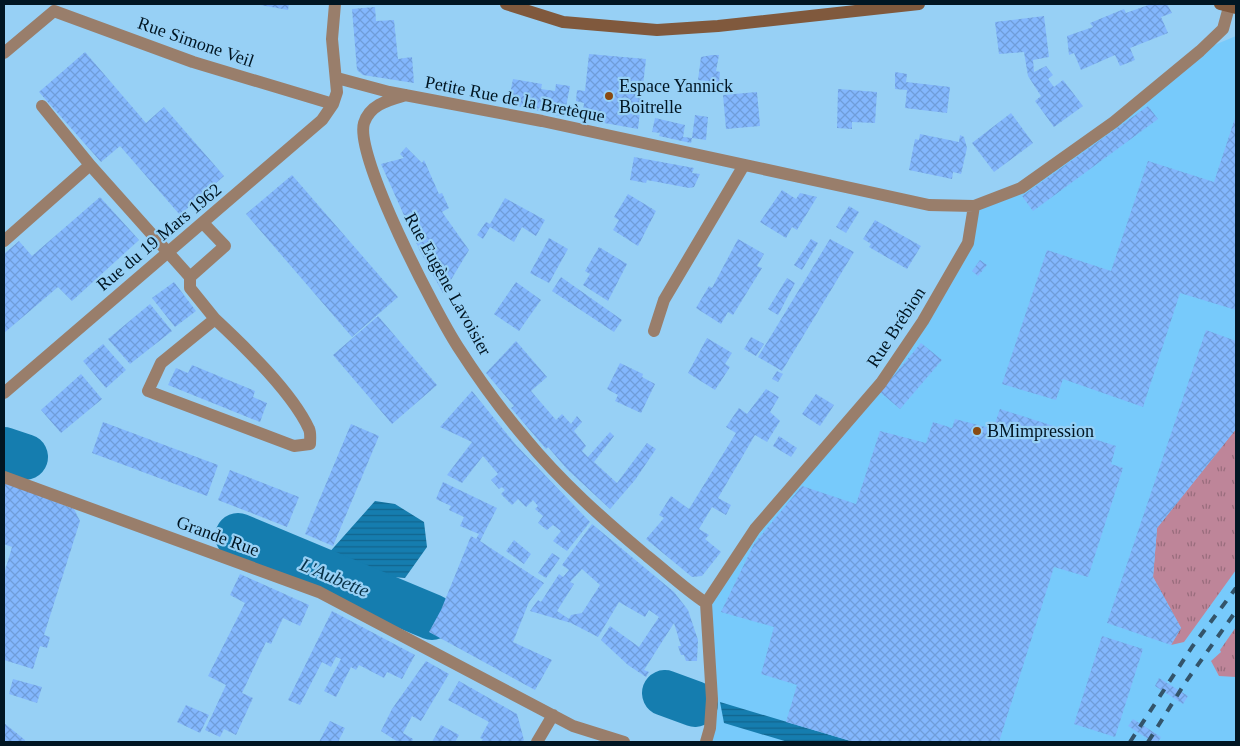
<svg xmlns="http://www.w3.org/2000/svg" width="1240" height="746" viewBox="0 0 1240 746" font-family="'Times New Roman',serif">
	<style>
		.built { fill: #77cafb }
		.grass { fill: url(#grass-tufts) }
		.water { fill: url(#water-rules) }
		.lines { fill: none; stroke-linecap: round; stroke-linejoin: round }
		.river { stroke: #157daf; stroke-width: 46 }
		.building { fill: url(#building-cross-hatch); fill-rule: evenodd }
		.street { stroke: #997e6b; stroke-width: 12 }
		.secondary { stroke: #80593d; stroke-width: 12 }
		.rail { stroke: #33546a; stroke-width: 4; stroke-dasharray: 9 9; stroke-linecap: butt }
		.poi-dot { fill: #894a10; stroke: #97d0f5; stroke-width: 2 }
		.labels { text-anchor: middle; stroke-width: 4.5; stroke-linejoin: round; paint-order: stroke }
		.street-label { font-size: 18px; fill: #011623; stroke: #97d0f5 }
		.poi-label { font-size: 18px; fill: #011623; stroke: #97d0f5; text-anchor: start }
		.water-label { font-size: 19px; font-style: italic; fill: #073046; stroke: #97d0f5 }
	</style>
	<defs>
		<pattern id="grass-tufts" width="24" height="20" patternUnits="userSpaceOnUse" patternTransform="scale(1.25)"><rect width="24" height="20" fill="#be8599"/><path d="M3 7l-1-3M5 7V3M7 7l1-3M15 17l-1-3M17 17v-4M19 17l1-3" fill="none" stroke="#986c7c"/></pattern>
		<pattern id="water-rules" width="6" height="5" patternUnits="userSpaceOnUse" patternTransform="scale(1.25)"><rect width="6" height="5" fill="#157daf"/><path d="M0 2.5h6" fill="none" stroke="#11658e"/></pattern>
		<pattern id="building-cross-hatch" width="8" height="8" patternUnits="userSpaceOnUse" patternTransform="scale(1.25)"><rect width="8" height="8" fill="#83b7fd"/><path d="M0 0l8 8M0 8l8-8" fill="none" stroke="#6f9dd9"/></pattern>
	</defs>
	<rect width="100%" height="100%" fill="#97d0f5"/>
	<path class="built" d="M1236 36V742H706V603L755 529 881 383 958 262 974 206 1022 188 1200 51Z"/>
	<path class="grass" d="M1236 429V570L1184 642 1171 645 1181 628 1153 577 1157 528Z
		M1236 627V677L1219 676 1211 661 1221 652 1220 650Z"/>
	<path class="water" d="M375 501 395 504 424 522 427 547 405 578 381 576 327 555Z
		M720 702 854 742H788L724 723Z"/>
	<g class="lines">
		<path class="river" d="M4 450 25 457
			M238 536 432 617
			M665 693 695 704"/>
	</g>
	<path class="building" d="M255 4H289L288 10Z
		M1151 4H1167L1172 13 1161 17 1168 33 1130 48 1135 60 1120 66 1115 55 1081 70 1074 53 1069 55 1067 36 1093 27 1090 23 1124 9 1126 13Z
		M375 7 376 21 394 20 398 59 412 57 414 83 363 75 357 70 352 9Z
		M1044 16 1049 57 1033 60 1034 72 1046 66 1053 75 1048 79 1054 87 1063 80 1083 106 1054 127 1035 101 1041 96 1028 76 1024 52 999 54 995 22Z
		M85 52 146 123 164 107 224 176 180 215 120 146 101 162 39 92Z
		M589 54 646 59 638 129 582 119 584 103 576 101 577 90 585 91Z
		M712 55H719L716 71 720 72 719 83 698 80 701 57Z
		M895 72 907 74 906 82 950 87 947 113 905 108 907 90 895 89Z
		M513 79 542 84 541 89 555 91 556 84 570 86 564 117 508 104Z
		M838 89 877 92 875 123 852 122V129L837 128Z
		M757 92 760 126 726 129 723 95Z
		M1148 106 1158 119 1033 211 1022 196Z
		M1011 113 1033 143 994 172 972 143Z
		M695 115 708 117 706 140 692 138Z
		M1236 115V310L1180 293 1143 407 1063 379 1056 400 1002 384 1047 250 1111 271 1148 161 1214 182Z
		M655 118 685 125 683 137 692 138 691 143 659 136 660 133 652 132Z
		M920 134 959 142 960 135 964 137 967 148 961 174 953 172 952 179 909 170 915 139 919 140Z
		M406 147 422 163 424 160 439 194 442 193 449 208 442 212 469 250 443 293 420 251 381 164 404 158 400 154Z
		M634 157 694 168 692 173 700 174 694 187 689 188 647 180 646 183 630 180Z
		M292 175 398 297 352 337 246 214Z
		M782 190 796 199 800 193 817 197 797 230 792 227 786 238 760 222Z
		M628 194 656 211 638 246 613 230 619 220 614 217Z
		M100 197 139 240 72 301 58 287 4 333V254L19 241 32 256Z
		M505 198 545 220 536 236 522 227 514 242 490 227 483 239 477 235 486 222 490 224Z
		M849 206 859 212 846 233 836 227Z
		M875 220 921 246 907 269 869 247 871 244 863 239Z
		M549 238 568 249 549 283 530 273Z
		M738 239 764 254 757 266 762 268 733 315 728 312 721 324 696 308 709 286 712 288Z
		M811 239 818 243 802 270 794 265Z
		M830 239 854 252 782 371 758 357Z
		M599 247 627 264 608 301 583 285 590 274 585 271Z
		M980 260 987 265 978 276 972 271Z
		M561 277 622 320 614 332 552 291Z
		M787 278 795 283 778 315 768 309Z
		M174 282 196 311 175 327 152 298Z
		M516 282 541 300 519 331 494 314Z
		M150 304 172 331 130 364 108 339Z
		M378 316 437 385 392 424 333 355Z
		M1206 330 1236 341V429L1157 528 1153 577 1181 628 1171 645 1107 623Z
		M751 337 764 344 756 356 744 349Z
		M707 338 732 353 725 364 730 367 715 390 688 373Z
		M516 341 547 377 531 391 556 420 562 414 571 424 577 416 582 422 574 431 586 446 582 451 588 457 610 432 614 436 594 462 617 483 647 443 656 449 635 480 610 509 567 469 548 447 546 449 511 408 514 406 486 373Z
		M921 343 942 360 900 409 880 392Z
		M103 344 126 370 106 388 83 361Z
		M620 363 643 374 642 377 655 384 641 413 615 401 618 395 607 389Z
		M192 365 255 391 253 397 267 403 260 422 168 385 176 368 188 373Z
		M777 371 783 374 778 382 772 379Z
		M81 374 102 399 61 433 41 410Z
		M766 389 779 397 770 412 780 421 767 442 755 435 718 498 731 505 726 515 712 507 699 529 709 535 705 539 721 552 702 576 692 577 646 539 664 518 659 515 671 496 689 509 736 433 726 427 739 408 747 414Z
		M472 391 516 445 590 522 567 551 553 541 561 531 553 525 547 530 538 523 543 516 535 509 538 506 533 500 526 507 518 499 512 505 501 494 505 490 502 487 499 489 491 480 498 474 483 456 462 483 447 475 472 442 440 427Z
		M816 394 834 405 820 426 802 414Z
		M1000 409 1116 446 1111 464 1123 468 1088 577 1054 567 999 742H854L786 722 797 685 761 674 774 627 721 612 754 544 802 486 856 504 880 431 926 443 933 422 952 428 955 419 993 429Z
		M103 422 218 465 207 496 92 453Z
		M351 424 379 436 333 546 305 534Z
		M779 436 797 448 791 457 773 446Z
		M230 470 299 497 287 527 218 500Z
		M4 482 74 509 80 521 44 635 50 637 47 648 40 646 33 669 4 660V574L12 547 4 544Z
		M443 482 497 508 480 541 544 583 529 602 513 642 552 660 535 690 429 632 441 610 471 536 476 539 479 534 460 526 464 517 449 510 451 506 436 499Z
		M592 524 674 592 688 610 698 640 697 661H686L684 655H681L678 646H681L674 623 644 670 649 672 646 677 628 665 601 640 610 626 639 647 659 617 649 610 645 617 619 602 598 637 571 623 530 611 538 600 541 602 559 574 563 577 569 570 562 565ZM582 569 600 585 582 613 571 615 569 619 557 611 574 584 570 582Z
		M514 540 531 554 524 564 506 551Z
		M552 553 560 558 546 578 538 573Z
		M240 574 309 605 300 626 283 618 271 644 266 642 242 693 253 698 236 735 224 729 220 737 205 730 226 685 208 676 245 603 230 595Z
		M332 611 415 655 402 679 387 672 384 678 359 665 356 670 351 667 336 697 324 691 341 659 336 657 331 667 322 662 300 705 288 700Z
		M1102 636 1143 649 1115 737 1074 724Z
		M426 661 449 674 421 721 412 716 403 733 413 739 412 742H398L381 731 392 709Z
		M1159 678 1188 696 1183 704 1155 686Z
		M13 679 42 687 37 703 9 694Z
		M459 681 517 714 524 740 522 742H481L483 739 480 738 489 722 448 700Z
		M186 705 209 715 200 733 177 722Z
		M1133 719 1161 737 1158 742H1153L1128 726Z
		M330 721 345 728 338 742H319Z
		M4 723 25 740V742H4Z
		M441 725 459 735 455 742H432Z"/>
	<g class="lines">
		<path class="street" d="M4 53 54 11 193 62 333 104
			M337 78 389 92 542 121 929 205 974 206
			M406 95C389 100 370 104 364 123 354 156 436 313 458 347 478 378 501 410 525 438 561 482 604 520 647 556 667 572 685 589 706 603
			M42 106 90 165
			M4 241 90 165 190 277 225 246 203 223
			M190 277V288L215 319 161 363 148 391 294 446 310 444C310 439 311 433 309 429 292 392 244 346 215 319
			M654 331 664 300 744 165
			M4 393 322 120 333 104 337 92 332 39 335 4
			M4 477 319 592 573 726 624 742
			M537 742 553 715
			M706 742 710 728 712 699 706 603 755 529 881 383 923 321 968 243 974 206 1021 188 1114 122 1200 51 1223 29 1229 7"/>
		<path class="secondary" d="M506 4 563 22 657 30 718 26 919 4
			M1220 4 1236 8"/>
		<path class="rail" d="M1130 742 1192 647 1236 588
			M1148 742 1185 683 1236 611"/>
	</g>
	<g class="poi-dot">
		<circle cx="609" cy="96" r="5"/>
		<circle cx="977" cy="431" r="5"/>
	</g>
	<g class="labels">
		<g class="street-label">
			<text transform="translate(196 42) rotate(19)" y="6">Rue Simone Veil</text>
			<text transform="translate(515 99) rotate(11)" y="6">Petite Rue de la Bretèque</text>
			<text transform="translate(159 237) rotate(-40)" y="6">Rue du 19 Mars 1962</text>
			<text transform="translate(448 284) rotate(61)" y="6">Rue Eugène Lavoisier</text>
			<text transform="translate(896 327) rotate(-57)" y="6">Rue Brébion</text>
			<text transform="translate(218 536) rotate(20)" y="6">Grande Rue</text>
		</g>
		<g class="poi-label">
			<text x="619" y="92">Espace Yannick<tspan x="619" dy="21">Boitrelle</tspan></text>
			<text x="987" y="437">BMimpression</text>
		</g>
		<g class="water-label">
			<text transform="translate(335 577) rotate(23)" y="7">L'Aubette</text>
		</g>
	</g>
	<rect width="1240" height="746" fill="none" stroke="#011623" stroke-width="10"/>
</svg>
